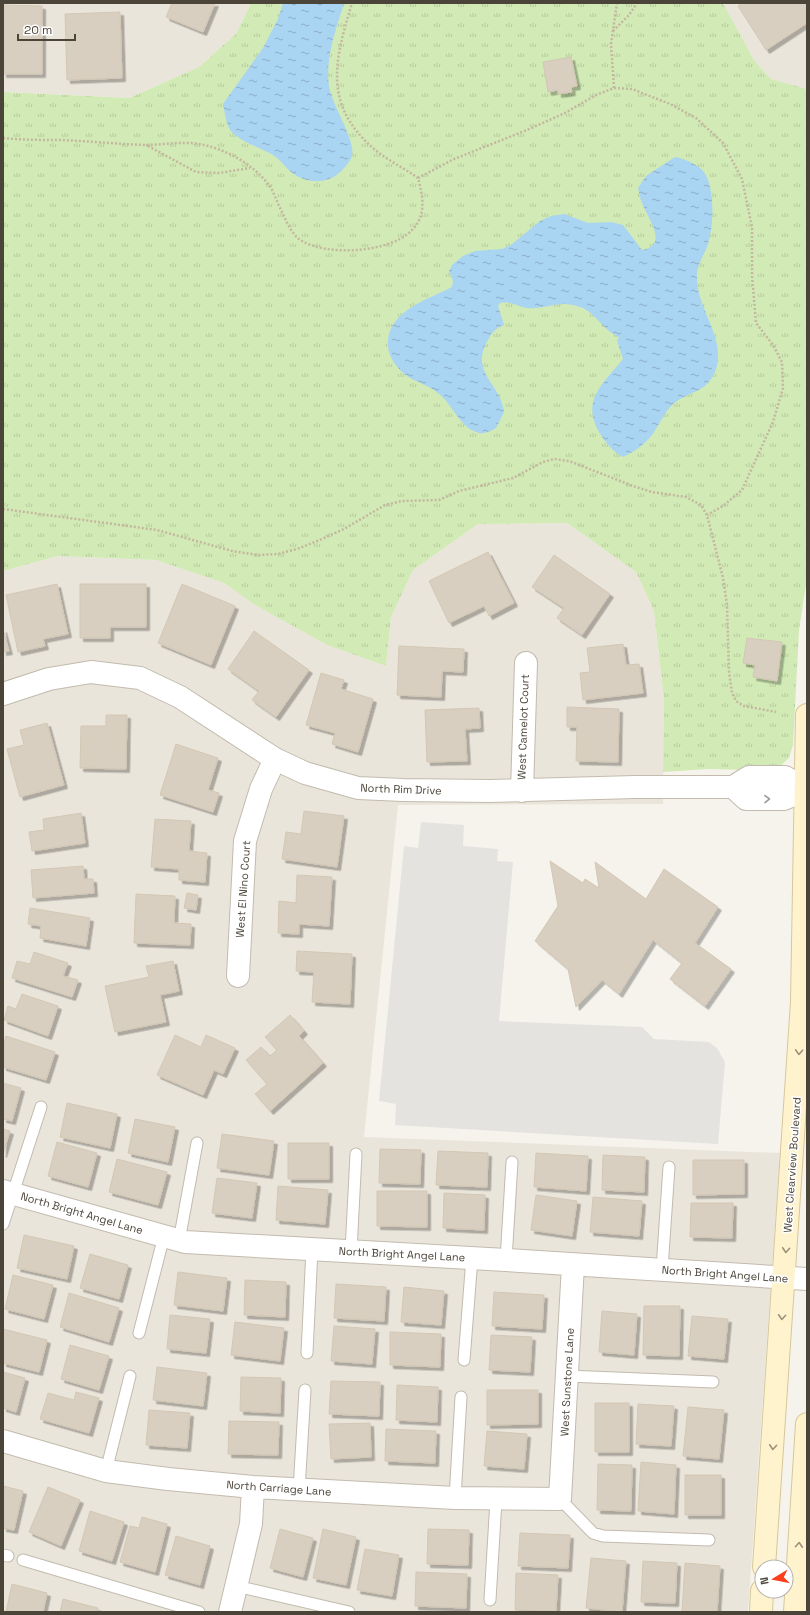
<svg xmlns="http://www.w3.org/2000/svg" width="810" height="1615" viewBox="0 0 810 1615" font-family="'Space Grotesk',sans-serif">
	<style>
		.residential { fill: #eae5da }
		.grass { fill: url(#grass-tufts) }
		.parking { fill: #e5e3e0 }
		.water { fill: url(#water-ripples) }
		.building { fill: #d8cfc1; stroke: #d3c7b4; filter: url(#shadow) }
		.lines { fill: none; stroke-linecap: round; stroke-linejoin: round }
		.lane-casing { stroke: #c2bbae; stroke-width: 13 }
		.street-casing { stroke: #c2bbae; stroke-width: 24 }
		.secondary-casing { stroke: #d6c79b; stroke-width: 24 }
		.path { stroke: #c4b79f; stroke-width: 2.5; stroke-dasharray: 2 2; stroke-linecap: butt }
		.lane { stroke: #fff; stroke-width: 11 }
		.street { stroke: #fff; stroke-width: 22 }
		.secondary { stroke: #fff3cd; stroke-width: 22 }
		.oneway { stroke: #9c9892 }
		.oneway2 { stroke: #9c937c }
		.labels { text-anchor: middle; stroke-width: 3; stroke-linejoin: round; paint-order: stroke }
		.street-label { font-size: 11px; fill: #4b4439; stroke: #fff }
	</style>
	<defs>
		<pattern id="grass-tufts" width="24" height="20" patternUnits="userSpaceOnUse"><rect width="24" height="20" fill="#d2eab5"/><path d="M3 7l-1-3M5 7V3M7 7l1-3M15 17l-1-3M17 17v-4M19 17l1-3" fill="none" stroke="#b6ca9c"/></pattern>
		<pattern id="water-ripples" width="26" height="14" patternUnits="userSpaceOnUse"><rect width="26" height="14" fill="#a9d4f2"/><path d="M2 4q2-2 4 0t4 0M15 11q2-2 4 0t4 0" fill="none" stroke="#8caec5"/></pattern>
		<filter id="shadow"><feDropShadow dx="3.5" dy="3.5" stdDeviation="0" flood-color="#0004"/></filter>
	</defs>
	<rect width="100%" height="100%" fill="#f6f3ec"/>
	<path class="residential" d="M3 3H251L236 34 199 67 129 98 3 92Z
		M723 3H807V89L771 79 754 60Z
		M567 523 636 572 654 611 664 700 663 804 398 805 364 1137 780 1153 748 1612H3V571L58 556 156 560 224 583 255 605 327 645 386 666 391 617 413 570 478 524Z"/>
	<path class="grass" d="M251 3H723L754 60 771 79 807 89V578L799 630 793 745 789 758 778 768 748 770 708 769 663 772 664 700 654 611 636 572 567 523 478 524 413 570 391 617 386 666 327 645 255 605 224 583 156 560 58 556 3 571V92L129 98 199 67 236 34Z"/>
	<path class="parking" d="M421 822 464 825 463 846 498 849 497 861 513 862 499 1021 642 1027 654 1039 709 1042 717 1048 725 1062 718 1144 395 1125 396 1104 379 1101 404 846 418 848Z"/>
	<path class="water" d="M283 3H344C336 30 325 57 329 86 331 103 356 141 352 155 351 162 343 169 338 174 324 185 303 183 290 171 284 166 280 159 273 155 260 147 243 143 233 133 226 127 225 113 223 104L263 48 278 19Z
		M675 157C684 159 692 162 700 168 716 180 714 226 708 244 705 254 697 264 697 275 695 308 728 338 715 372 707 391 692 391 677 401 665 409 660 424 652 435 644 445 634 452 623 457 613 452 605 442 599 432 581 400 603 384 623 359L617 341 619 337C604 331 597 315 583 308 559 298 547 310 527 308 516 306 513 301 500 303L498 306 504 325C496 328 492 332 488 340 469 373 500 382 504 412L496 428C491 431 485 434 479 433 459 428 453 404 438 393 426 383 409 381 399 369 392 361 387 352 388 341 390 310 429 299 452 287L453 281 449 271 452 265 463 256 475 251 502 249 511 245 540 221 551 216 564 214 588 223 611 222 623 225 642 250C670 245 647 217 642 203 640 198 639 193 638 188L646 176Z"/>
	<path class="building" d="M172 3H215L203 32 166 17Z
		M742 3H805L807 6V23L766 50 738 6Z
		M3 5 42 6V74H3Z
		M120 12 122 78 67 80 65 14Z
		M571 57 577 86 571 87 572 92 558 94V90L548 92 543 62Z
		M488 552 514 603 489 616 484 606 449 623 429 581Z
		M554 555 610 594 582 635 557 618 564 608 532 587Z
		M57 584 68 634 43 639 45 646 18 652 6 595Z
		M80 584H146V627H110V638H80Z
		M182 584 235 606 211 665 158 643Z
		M3 629 9 651 3 652Z
		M254 631 309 670 276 717 252 700 259 691 228 669Z
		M747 638 782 642 777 681 753 677 755 665 743 663Z
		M623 644 626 665 639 664 643 693 583 700 580 673 590 672 587 648Z
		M399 646 464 649 463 672 442 671 441 697 397 695Z
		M321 673 344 680 341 689 373 699 358 752 332 744 335 733 306 725Z
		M567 707 619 709 618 762 576 761 577 727H567Z
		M479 708 480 728 465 729 467 761 427 762 425 710Z
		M106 715H127L126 769 80 768 81 726H106Z
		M47 723 64 785 20 797 7 749 24 745 20 730Z
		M176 744 218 758 208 790 219 793 213 812 160 795Z
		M304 811 344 816 337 867 282 859 286 832 301 834Z
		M81 813 85 843 32 851 29 832 44 830 43 819Z
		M155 819 191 821 189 851 207 853 205 882 179 880V869L151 867Z
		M550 861 583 883 585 879 599 888 595 862 646 899 664 869 718 907 695 943 731 969 705 1006 670 979 682 963 653 940 619 994 602 980 576 1007 568 969 535 941 558 906Z
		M83 866 84 879H93L94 893 33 898 31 870Z
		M297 875 332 877 329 926 299 924V934L278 933 279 901 296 903Z
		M187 893 198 895 196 910 184 908Z
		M136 894 175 896 174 923 191 924 190 945 134 943Z
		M30 908 90 918 86 946 40 938 41 926 28 924Z
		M297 951 352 954 350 1004 312 1002 314 972 296 971Z
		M34 952 68 963 63 976 78 980 72 997 12 978 17 961 30 964Z
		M173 961 179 991 160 995 166 1022 115 1032 105 986 149 977 146 966Z
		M22 994 58 1006 48 1036 4 1020 8 1006 16 1009Z
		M290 1015 304 1031 299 1036 323 1063 270 1111 255 1094 267 1084 246 1060 261 1047 270 1056 277 1050 265 1037Z
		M175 1035 201 1047 206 1035 235 1048 223 1074 214 1070 203 1095 157 1075Z
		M6 1036 55 1052 46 1080 3 1067V1046Z
		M3 1083 21 1088 12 1121 3 1119Z
		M67 1103 117 1114 110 1148 60 1137Z
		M135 1119 175 1127 168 1162 128 1153Z
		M3 1129 10 1131 3 1154Z
		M222 1134 274 1141 269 1175 217 1168Z
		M57 1142 97 1153 88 1187 48 1176Z
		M288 1143H329V1179H288Z
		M380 1149 421 1150 420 1184 379 1183Z
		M438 1151 488 1153 487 1187 436 1185Z
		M536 1153 588 1156 586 1191 534 1187Z
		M603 1155 645 1157 644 1192 602 1190Z
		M117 1159 167 1172 158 1205 109 1192Z
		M693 1160H744V1194L693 1195Z
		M217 1178 257 1183 252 1218 212 1213Z
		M278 1186 328 1190 325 1224 276 1220Z
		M377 1191H427V1227L377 1226Z
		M444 1193 485 1195 484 1230 443 1228Z
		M536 1195 577 1201 572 1236 531 1230Z
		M593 1197 642 1201 639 1236 590 1232Z
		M691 1203H733L732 1238 690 1237Z
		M24 1235 74 1246 67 1279 17 1268Z
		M90 1254 128 1265 119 1299 80 1288Z
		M178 1272 227 1278 223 1311 174 1305Z
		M13 1275 53 1285 44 1319 5 1309Z
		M245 1280 286 1282 285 1317 244 1315Z
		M336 1284 386 1287 384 1321 334 1318Z
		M404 1287 444 1291 441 1325 401 1322Z
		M494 1292 544 1295 542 1329 492 1326Z
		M69 1293 119 1308 109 1342 60 1327Z
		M644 1306H680L679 1356 643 1355Z
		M602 1311 637 1314 634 1355 599 1352Z
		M170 1315 210 1319 206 1353 167 1349Z
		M692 1316 728 1319 724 1359 688 1356Z
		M235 1322 284 1328 280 1361 231 1355Z
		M334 1326 375 1329 372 1364 331 1361Z
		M3 1329 47 1340 39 1372 3 1363Z
		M390 1332 441 1334 440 1367 390 1365Z
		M491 1335 532 1337 530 1372 489 1370Z
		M70 1345 109 1356 99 1390 61 1379Z
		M157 1367 207 1373 203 1406 153 1400Z
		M3 1372 25 1378 16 1412 3 1408Z
		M241 1377 281 1378 280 1413 240 1411Z
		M331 1381 380 1382 379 1416 329 1414Z
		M397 1385 438 1387 437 1422 396 1420Z
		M487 1390H538V1424L487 1425Z
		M76 1392 99 1398 89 1433 40 1419 48 1393 74 1400Z
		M595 1403H629V1452H595Z
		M638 1404 674 1406 671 1446 636 1444Z
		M688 1407 724 1410 719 1459 683 1456Z
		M149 1410 190 1413 187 1448 146 1445Z
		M229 1421 279 1422 278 1455 228 1454Z
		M370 1423 371 1457 331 1459 329 1424Z
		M386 1429 436 1431 435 1463 385 1461Z
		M487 1431 527 1434 524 1469 484 1466Z
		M641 1462 676 1465 674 1514 638 1511Z
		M598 1464 632 1465 631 1511 597 1510Z
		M685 1475H721V1515H685Z
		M3 1486 23 1491 14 1530 3 1528Z
		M48 1487 80 1500 61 1546 29 1532Z
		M90 1511 124 1522 112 1561 79 1551Z
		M142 1517 167 1524 155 1572 120 1562 130 1526 139 1528Z
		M280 1529 313 1538 303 1577 270 1568Z
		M323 1529 356 1537 346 1585 313 1578Z
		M428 1529 469 1530 468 1565 427 1564Z
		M520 1533 570 1535 568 1568 518 1566Z
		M176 1536 210 1546 200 1585 165 1575Z
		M365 1549 399 1555 392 1596 357 1590Z
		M591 1558 626 1561 622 1612 586 1608Z
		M643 1561 677 1563 675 1603 641 1602Z
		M685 1563 720 1566 717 1612H682Z
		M416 1572 467 1574 466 1608 415 1606Z
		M516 1573 558 1575 556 1611 515 1610Z
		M12 1584 47 1593 43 1612H6Z
		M63 1599 98 1608 97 1612H60Z"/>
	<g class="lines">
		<g class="lane-casing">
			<path id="lane" d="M3 1224 41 1107
				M179 1241 197 1143
				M351 1251 356 1154
				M506 1260 512 1162
				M662 1269 669 1167
				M139 1333 164 1236
				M307 1353 312 1249
				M464 1360 472 1258
				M567 1376 713 1382
				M106 1471 130 1376
				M299 1490 305 1390
				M455 1498 461 1397
				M560 1499 593 1533 603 1536 709 1540
				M3 1555 8 1556
				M23 1560 199 1612
				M236 1586 349 1612
				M490 1600 496 1500"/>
		</g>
		<g class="street-casing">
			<path id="street" d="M3 694 49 679 91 672 140 678 180 697 275 759 305 773 358 788 403 790 489 791 635 787H733L749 777H785L805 789
				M733 787 746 799H784L807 789
				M522 791 526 663
				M238 976 245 841 261 789 275 759
				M3 1191 185 1242 506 1260 807 1279
				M3 1441 106 1471 168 1479 253 1487 455 1498 560 1499 573 1265
				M230 1612 251 1524 253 1487"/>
		</g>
		<g class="secondary-casing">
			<path id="secondary" d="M764 1567 802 1002 807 715
				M761 1612 762 1591
				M795 1612 807 1424"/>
		</g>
		<path class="path" d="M613 31 629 15 637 3
			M614 88 611 44 617 3
			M3 138C22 140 41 140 60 140 88 141 117 144 145 145 162 145 182 141 199 144 224 148 253 164 268 184 273 190 276 199 279 206 285 217 289 231 299 239 324 257 389 253 411 231 427 216 423 197 418 178 404 168 387 160 374 149 322 104 335 60 352 3
			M148 146 196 172 219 173 250 168
			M418 178 454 159 527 130 565 113 596 95 614 88 632 89 670 104 696 118 723 143 742 179 752 227V275L756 323 773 345 782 362 783 388 773 422 742 490 723 506 707 515
			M3 509 157 530 232 551 258 555 278 554 300 548 322 539 344 529 385 505 402 501 439 500 459 491 513 478 543 462 554 459 569 461 633 486 652 492 686 497 701 505 707 515 723 578 727 605 729 672 732 693 736 701 744 706 776 712"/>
		<use href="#lane" class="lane"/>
		<use href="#street" class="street"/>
		<use href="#secondary" class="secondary"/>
	</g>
	<defs><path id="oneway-chevron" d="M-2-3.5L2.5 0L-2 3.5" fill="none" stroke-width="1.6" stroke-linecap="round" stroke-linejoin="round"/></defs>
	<use class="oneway" href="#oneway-chevron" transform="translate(767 799) rotate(-1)"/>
	<g class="oneway2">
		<use href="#oneway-chevron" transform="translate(799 1052) rotate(93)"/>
		<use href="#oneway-chevron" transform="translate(786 1250) rotate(94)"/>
		<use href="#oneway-chevron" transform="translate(782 1317) rotate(94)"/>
		<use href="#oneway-chevron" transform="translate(773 1447) rotate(94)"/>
		<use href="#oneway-chevron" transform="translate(799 1545) rotate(-86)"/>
	</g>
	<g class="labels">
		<g class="street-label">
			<text transform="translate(523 727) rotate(-88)" y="4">West Camelot Court</text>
			<text transform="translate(401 789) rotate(2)" y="4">North Rim Drive</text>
			<text transform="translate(243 889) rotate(-86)" y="4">West El Nino Court</text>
			<text transform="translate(792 1165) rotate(-86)" y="4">West Clearview Boulevard</text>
			<text transform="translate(82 1213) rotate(16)" y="4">North Bright Angel Lane</text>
			<text transform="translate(402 1254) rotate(3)" y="4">North Bright Angel Lane</text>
			<text transform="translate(725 1274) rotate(4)" y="4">North Bright Angel Lane</text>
			<text transform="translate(567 1382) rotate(-87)" y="4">West Sunstone Lane</text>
			<text transform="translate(279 1488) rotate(4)" y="4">North Carriage Lane</text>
		</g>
	</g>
	<rect width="810" height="1615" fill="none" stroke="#4b4439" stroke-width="8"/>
	<g transform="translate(774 1579) rotate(260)"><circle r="19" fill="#ffffff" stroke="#b7b4b0"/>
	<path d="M0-3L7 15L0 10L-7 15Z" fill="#fc3f1d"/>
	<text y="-6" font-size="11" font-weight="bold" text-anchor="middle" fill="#4b4439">N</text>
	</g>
	<path d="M18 34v6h57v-6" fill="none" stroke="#4b4439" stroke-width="2"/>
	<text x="24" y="34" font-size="12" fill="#4b4439" stroke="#ffffff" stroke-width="3" paint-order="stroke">20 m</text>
</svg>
